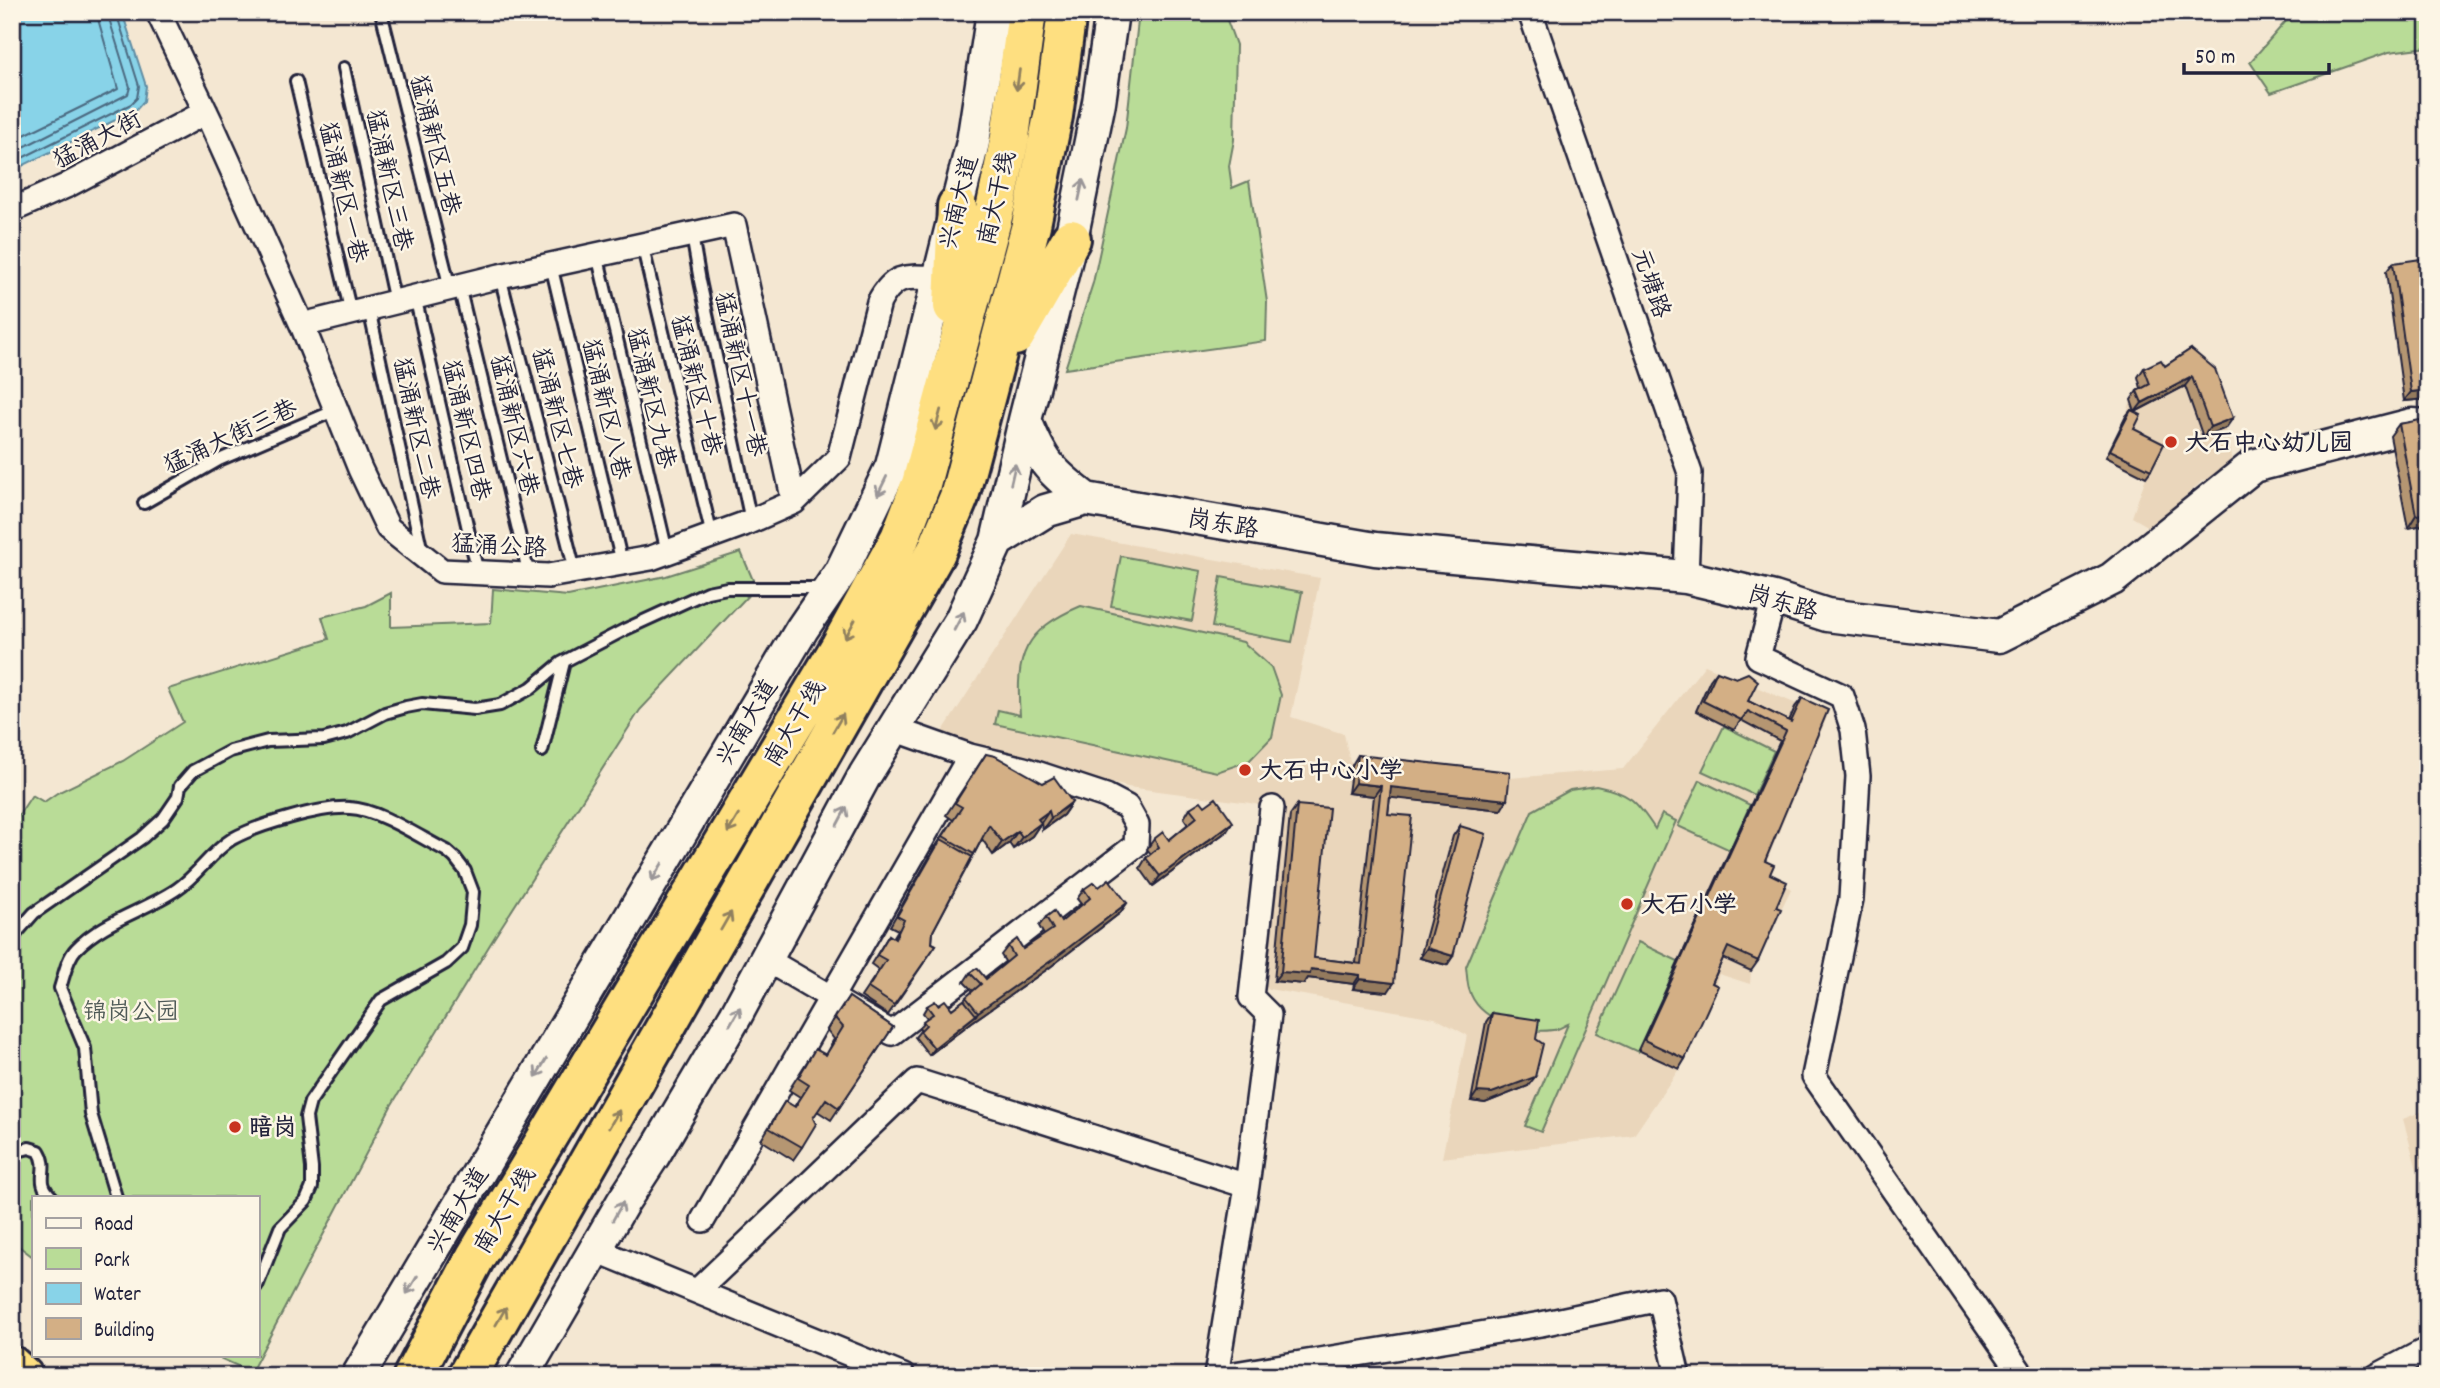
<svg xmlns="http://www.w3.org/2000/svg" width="2440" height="1388" viewBox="0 0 2440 1388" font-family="Dekko,'LXGW WenKai TC',sans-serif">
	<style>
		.built { fill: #ead6bb }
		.green { fill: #b9dc97; stroke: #6e7f69; stroke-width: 2 }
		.water { fill: #88d3e8; stroke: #5f8ca3; stroke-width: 2 }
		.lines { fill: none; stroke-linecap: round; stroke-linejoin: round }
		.shore { stroke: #4b6980; stroke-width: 2 }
		.lane-casing { stroke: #22223b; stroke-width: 16 }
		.street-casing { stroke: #22223b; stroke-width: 28 }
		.secondary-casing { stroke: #22223b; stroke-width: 37 }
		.highway-casing { stroke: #22223b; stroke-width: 44 }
		.lane { stroke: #fcf5e5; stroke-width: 10 }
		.street { stroke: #fcf5e5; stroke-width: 23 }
		.secondary { stroke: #fcf5e5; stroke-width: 32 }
		.highway { stroke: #fedf80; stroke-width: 38 }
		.wall { fill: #b59672; stroke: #22223b; stroke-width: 2 }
		.shaded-wall { fill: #947a5d; stroke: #22223b; stroke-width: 2 }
		.building { fill: #d3af85; stroke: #22223b; stroke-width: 2 }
		.oneway { stroke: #90805e }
		.oneway2 { stroke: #9a9698 }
		.poi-dot { fill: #c8321e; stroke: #fcf5e5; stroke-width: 2.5 }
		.labels { text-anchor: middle; stroke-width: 5; stroke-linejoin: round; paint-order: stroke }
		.street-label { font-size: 24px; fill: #22223b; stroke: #fcf5e5 }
		.poi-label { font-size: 24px; font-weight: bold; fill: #22223b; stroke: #fcf5e5; text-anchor: start }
		.park-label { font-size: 24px; fill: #4f5a57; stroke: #fcf5e5 }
	</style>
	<rect width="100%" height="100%" fill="#f4e7d2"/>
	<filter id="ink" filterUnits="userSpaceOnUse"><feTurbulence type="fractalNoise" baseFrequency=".0143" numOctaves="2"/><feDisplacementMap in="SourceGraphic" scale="14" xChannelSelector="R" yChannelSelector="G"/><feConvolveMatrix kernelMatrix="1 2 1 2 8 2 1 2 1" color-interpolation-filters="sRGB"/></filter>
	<g filter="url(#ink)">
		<path class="built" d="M2185 359 2226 428 2233 468 2202 481 2151 528 2132 517 2146 477 2106 457 2126 416 2131 400 2143 394 2138 377 2159 375Z
			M1071 534 1320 578 1291 717 1344 734 1350 762 1510 778 1623 769 1705 665 1827 717 1763 870 1791 889 1751 971 1750 984 1719 974 1712 995 1679 1069 1634 1135 1442 1158 1467 1035 1435 1018 1263 988 1281 810 1250 803 1128 787 937 740Z
			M2428 1109V1166L2417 1170 2403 1119Z"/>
		<path class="green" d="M1139 12H1224L1236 45 1234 140 1229 166 1232 188 1249 181 1267 302 1266 341 1065 369 1093 283 1126 128Z
			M2294 12H2428V47L2389 52 2271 93 2250 62Z
			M741 552 756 587 640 710 494 938 391 1106 251 1372 213 1355H257V1197H33V1257L12 1241V825L32 795 44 802 57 793 123 761 183 722 168 689 329 639 322 617 366 606 391 593V627L491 623 493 589 568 596 666 576Z
			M1121 556 1201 571 1192 621 1111 606Z
			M1221 577 1302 592 1292 642 1212 627Z
			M1081 606 1243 642 1271 667 1281 695 1272 737 1249 761 1217 772 995 724 998 710 1020 715C1015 655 1024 630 1081 606Z
			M1724 726 1774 751 1754 795 1702 771Z
			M1700 780 1750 805 1730 850 1678 826Z
			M1596 786C1630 793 1636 800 1655 829L1662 814 1676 821 1541 1132 1525 1126 1568 1024C1563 1026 1559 1030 1553 1030 1524 1034 1478 1021 1469 989 1467 982 1467 974 1466 967L1532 811 1570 790Z
			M1638 942 1680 962 1638 1052 1597 1033Z"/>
		<path class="water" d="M27 12H122L146 86 144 101 136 110 12 171V20Z"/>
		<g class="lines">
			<path class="shore" d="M12 141 118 89 96 12
				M12 153 128 94 130 87 107 12
				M12 163 131 104 137 98 139 86 116 12"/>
			<g class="lane-casing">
				<path id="lane" d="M381 12 450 288
					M344 68 395 302
					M296 81 351 313
					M692 235 700 281 751 521
					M642 244 712 536
					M597 254 667 552
					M551 265 622 563
					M500 276 575 571
					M459 286 529 575
					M415 296 478 573
					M369 309 422 552
					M144 503 219 460 336 410
					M542 751 564 662
					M12 938 34 913 142 838 163 819 178 797 180 786 193 771 230 751 268 741 324 739 347 733 385 713 406 707 422 704 475 709 500 705 531 688 561 663 626 629 707 592 727 588H824
					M12 1150 14 1152 29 1148 39 1151C51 1170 33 1180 52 1197
					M116 1197 91 1114 85 1048 60 988C64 976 67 958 76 949 104 920 145 911 177 889 198 875 211 852 232 839 257 825 322 806 350 808 378 809 421 838 447 851L455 858 465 871 473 892 470 925 462 948 446 963 381 1000 310 1102 306 1117 312 1168V1187L306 1201 280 1228 257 1286"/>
			</g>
			<g class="street-casing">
				<path id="street" d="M158 12 212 125 302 325 360 469 388 528 442 571 548 576 651 558 744 524 794 502 839 458 879 302C895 272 908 277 939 278
					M1530 12 1690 473 1686 577
					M12 210 66 186 206 112
					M302 325 500 276 734 225 794 502
					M1774 598 1758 657 1842 696 1853 730 1858 776 1851 899 1814 1076 2023 1376
					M767 960 892 1033 1136 845 1137 825 1127 807 1106 796 1024 769 970 756 894 729
					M703 1220 970 756
					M596 1250 903 1376
					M697 1291 917 1081 1247 1186
					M1216 1376 1247 1186 1269 1015 1251 997 1272 808
					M1222 1376 1541 1324 1660 1299 1678 1376
					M2377 1376 2428 1349"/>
			</g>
			<g class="secondary-casing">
				<path id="secondary" d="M1025 420C1042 463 1050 471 1086 499
					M997 541 1045 511 1086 499 1375 549 1686 577 1774 598 1827 615 1999 636 2112 579 2253 466 2412 425 2428 426
					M358 1376 802 629 841 572 892 466 973 142 993 12
					M522 1376 623 1202 653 1156 736 1015 865 775 961 620 997 541 1025 420 1071 239 1099 102 1112 12"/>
			</g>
			<g class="highway-casing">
				<path id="highway" d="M953 306 957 206
					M1015 336 1071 239
					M12 1366 23 1376
					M413 1376 475 1258 840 647 900 538 921 484 996 205 1010 137 1027 12
					M467 1376 936 552 959 497 1031 225 1053 116 1067 12"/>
			</g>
			<use href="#lane" class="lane"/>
			<use href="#street" class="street"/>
			<use href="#secondary" class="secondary"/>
			<use href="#highway" class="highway"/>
		</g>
		<path class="wall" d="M2393 263 2428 399 2404 401 2386 272Z
			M2191 349 2226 428 2203 437 2185 386 2135 412 2134 429 2151 470 2146 477 2106 457 2126 416 2131 410 2135 412 2131 400 2137 391 2141 388 2138 377 2144 368 2165 366Z
			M2428 421V524L2408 528 2390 436 2399 424Z
			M1717 671 1748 701 1789 721 1795 707 1802 698 1765 861 1770 874 1776 907 1758 961 1751 971 1723 958 1712 983 1685 1059 1679 1069 1638 1050 1780 741 1741 720 1734 730 1696 711 1710 680Z
			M986 754 1072 802 1063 815 1042 830 1041 823 1040 824 1032 836 1013 849 1009 843 993 855 982 839 933 931 932 943 936 945 888 1015 861 997 879 970 871 964 889 935 893 938 898 930 890 926 934 849 953 820 946 815Z
			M1358 755 1501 810 1390 797 1388 814V992L1353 989 1354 984 1308 978 1304 984 1274 981 1290 815 1297 805 1314 958 1356 963 1374 796 1348 793 1352 765Z
			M1205 806 1227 831 1153 886 1140 868 1146 858 1151 854 1147 849 1154 839 1169 840 1188 824 1184 818 1190 808Z
			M1460 826 1453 956 1447 965 1420 958 1453 836Z
			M1099 887 1127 903 1120 913 1049 968 972 1022 929 1055 915 1037 921 1030 919 1027 927 1018 923 1013 927 1006 938 1005 952 1009 964 1000 973 991 964 982 970 973 986 979 1006 963 1001 955 1008 946 1023 949 1044 935 1039 926 1046 917 1061 922 1082 905 1077 899 1084 889Z
			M849 997 893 1027 831 1120 817 1111 813 1118 802 1147 793 1160 761 1140 785 1101 794 1107 800 1097 789 1090 815 1049 825 1055 834 1039 827 1030Z
			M1492 1013 1528 1086 1485 1103 1471 1101 1486 1022Z"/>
		<path class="shaded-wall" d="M2192 377 2185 386 2135 412 2142 403Z
			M2428 390V399L2404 401 2411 392Z
			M2233 418 2226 428 2203 437 2210 427Z
			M2428 513V524L2408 528 2416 515Z
			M1355 783 1381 786 1374 796 1348 793Z
			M1391 787 1507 800 1501 810 1384 797Z
			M1072 802 1063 815 1042 830 1051 818Z
			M1049 811 1032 836 1013 849 1022 837 1038 819Z
			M1233 822 1227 831 1153 886 1160 876Z
			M1018 831 1009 843 993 855 1002 842Z
			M1127 903 1120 913 1049 968 972 1022 929 1055 934 1048 976 1015 978 1012Z
			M1427 948 1453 956 1447 965 1420 958Z
			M1311 969 1360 975 1354 984 1308 978 1304 984 1274 981 1281 972Z
			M1360 979 1394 983 1388 992 1353 989Z
			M1535 1077 1528 1086 1485 1103 1471 1101 1477 1092Z"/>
		<path class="building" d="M2428 258V390L2411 392 2393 263Z
			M2191 349 2215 369 2233 418 2210 427 2192 377 2142 403 2137 391 2150 384 2144 368 2161 360 2165 366Z
			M2131 410 2141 415 2134 429 2164 444 2151 470 2110 450Z
			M2420 420 2428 421V513L2416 515 2399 424Z
			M1717 671 1736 678 1748 673 1758 681 1748 701 1791 722 1802 698 1828 710 1765 861 1774 865 1770 874 1787 882 1776 907 1781 909 1758 961 1728 947 1712 983 1718 986 1685 1059 1644 1040 1786 731 1748 711 1741 720 1703 701Z
			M986 754 995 756 1043 783 1054 777 1072 802 1051 818 1049 811 1038 819 1041 823 1022 837 1018 831 1002 842 989 825 974 854 943 836 962 807 955 803Z
			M1358 755 1510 772 1507 800 1391 787 1388 814 1412 816 1394 983 1360 979V975L1311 969 1310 974 1281 972 1297 805 1329 808 1314 958 1361 964 1381 786 1355 783Z
			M1216 798 1233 822 1160 876 1146 858 1159 847 1154 839 1163 832 1169 840 1197 817 1190 808 1201 801 1205 806Z
			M1460 826 1486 834 1453 956 1427 948Z
			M941 839 972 857 933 931 932 943 936 945 894 1005 868 988 886 960 877 955 889 935 895 939 904 920 897 916Z
			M1109 879 1127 903 1055 958 978 1012 966 997 981 984 970 973 977 968 986 979 1014 956 1008 946 1017 939 1023 949 1053 929 1046 917 1054 911 1061 922 1090 898 1084 889 1094 882 1099 887Z
			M849 997 893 1027 839 1108 826 1099 813 1118 816 1124 802 1147 769 1128 785 1101 795 1107 809 1085 798 1078 815 1049 826 1055 843 1027 835 1018Z
			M945 1000 952 1009 964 1000 976 1015 934 1048 920 1031 926 1025 923 1021 933 1014 927 1006 935 1001 938 1005Z
			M1492 1013 1539 1020 1536 1039 1543 1044 1535 1077 1492 1093 1477 1092Z"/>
		<defs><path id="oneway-shaft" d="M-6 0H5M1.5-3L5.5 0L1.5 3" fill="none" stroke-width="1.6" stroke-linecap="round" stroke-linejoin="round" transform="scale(1.75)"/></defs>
		<g class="oneway">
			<use href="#oneway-shaft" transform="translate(1018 80) rotate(98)"/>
			<use href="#oneway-shaft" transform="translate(938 420) rotate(105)"/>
			<use href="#oneway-shaft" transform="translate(850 629) rotate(119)"/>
			<use href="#oneway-shaft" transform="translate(838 723) rotate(-60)"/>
			<use href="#oneway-shaft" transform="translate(733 824) rotate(121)"/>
			<use href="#oneway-shaft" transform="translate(726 921) rotate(-60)"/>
			<use href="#oneway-shaft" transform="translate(614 1119) rotate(-60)"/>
			<use href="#oneway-shaft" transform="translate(501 1316) rotate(-60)"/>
		</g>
		<g class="oneway2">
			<use href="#oneway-shaft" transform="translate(1081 190) rotate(-78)"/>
			<use href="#oneway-shaft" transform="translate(1013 474) rotate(-77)"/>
			<use href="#oneway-shaft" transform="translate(882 486) rotate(116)"/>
			<use href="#oneway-shaft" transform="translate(959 621) rotate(-62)"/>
			<use href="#oneway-shaft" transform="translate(842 816) rotate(-62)"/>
			<use href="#oneway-shaft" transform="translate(657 872) rotate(121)"/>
			<use href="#oneway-shaft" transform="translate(735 1016) rotate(-60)"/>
			<use href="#oneway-shaft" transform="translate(541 1068) rotate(121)"/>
			<use href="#oneway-shaft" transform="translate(618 1211) rotate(-61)"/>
			<use href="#oneway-shaft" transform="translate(412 1285) rotate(121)"/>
		</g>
	</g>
	<g class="poi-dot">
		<circle cx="2171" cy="442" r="7"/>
		<circle cx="1245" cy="770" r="7"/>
		<circle cx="1627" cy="904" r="7"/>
		<circle cx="235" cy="1127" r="7"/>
	</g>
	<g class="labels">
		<g class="street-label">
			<text transform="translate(97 139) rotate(-28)" y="8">猛涌大街</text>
			<text transform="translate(436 145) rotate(76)" y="8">猛涌新区五巷</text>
			<text transform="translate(390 180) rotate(78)" y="8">猛涌新区三巷</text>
			<text transform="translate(344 192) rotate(77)" y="8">猛涌新区一巷</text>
			<text transform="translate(996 198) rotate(-77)" y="8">南大干线</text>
			<text transform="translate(958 202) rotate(-76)" y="8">兴南大道</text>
			<text transform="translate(1652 283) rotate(71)" y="8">元塘路</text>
			<text transform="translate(741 374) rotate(78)" y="8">猛涌新区十一巷</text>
			<text transform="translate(697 385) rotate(76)" y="8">猛涌新区十巷</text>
			<text transform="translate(652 398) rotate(77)" y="8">猛涌新区九巷</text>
			<text transform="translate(607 409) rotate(77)" y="8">猛涌新区八巷</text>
			<text transform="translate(558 418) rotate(76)" y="8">猛涌新区七巷</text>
			<text transform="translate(515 425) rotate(77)" y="8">猛涌新区六巷</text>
			<text transform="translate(417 428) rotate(78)" y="8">猛涌新区二巷</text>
			<text transform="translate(467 430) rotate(77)" y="8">猛涌新区四巷</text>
			<text transform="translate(230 436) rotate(-25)" y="8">猛涌大街三巷</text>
			<text transform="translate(1223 523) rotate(10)" y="8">岗东路</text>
			<text transform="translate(499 545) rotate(3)" y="8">猛涌公路</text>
			<text transform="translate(1783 602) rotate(16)" y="8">岗东路</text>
			<text transform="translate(746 722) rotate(-59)" y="8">兴南大道</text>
			<text transform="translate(794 723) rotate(-59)" y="8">南大干线</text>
			<text transform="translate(457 1210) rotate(-59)" y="8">兴南大道</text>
			<text transform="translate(504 1210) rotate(-59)" y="8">南大干线</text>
		</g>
		<g class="poi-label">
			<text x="2185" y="450">大石中心幼儿园</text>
			<text x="1259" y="778">大石中心小学</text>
			<text x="1641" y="912">大石小学</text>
			<text x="249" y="1135">暗岗</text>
		</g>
		<g class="park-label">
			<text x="131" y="1019">锦岗公园</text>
		</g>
	</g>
	<rect width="2440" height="1388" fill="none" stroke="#fcf5e5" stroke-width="42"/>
	<rect x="21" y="21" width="2398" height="1346" fill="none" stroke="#22223b" stroke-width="2.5" filter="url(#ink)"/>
	<rect x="32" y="1196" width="228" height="161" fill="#fcf5e5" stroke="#a5a1a1" stroke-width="2"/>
	<rect x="46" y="1218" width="35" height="10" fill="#fcf5e5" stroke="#a5a1a1" stroke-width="2"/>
	<text x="94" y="1230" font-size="21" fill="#22223b">Road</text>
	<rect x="46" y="1248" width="35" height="21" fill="#b9dc97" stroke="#a5a1a1" stroke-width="2"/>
	<text x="94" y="1266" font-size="21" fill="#22223b">Park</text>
	<rect x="46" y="1283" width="35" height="21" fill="#88d3e8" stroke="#a5a1a1" stroke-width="2"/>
	<text x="94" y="1300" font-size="21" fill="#22223b">Water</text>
	<rect x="46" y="1318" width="35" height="21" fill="#d3af85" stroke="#a5a1a1" stroke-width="2"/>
	<text x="94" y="1336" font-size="21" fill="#22223b">Building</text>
	<path d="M2184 63v10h145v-10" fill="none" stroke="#22223b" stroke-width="3.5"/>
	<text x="2195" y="63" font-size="21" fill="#22223b" stroke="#fcf5e5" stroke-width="5" paint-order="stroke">50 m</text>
</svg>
